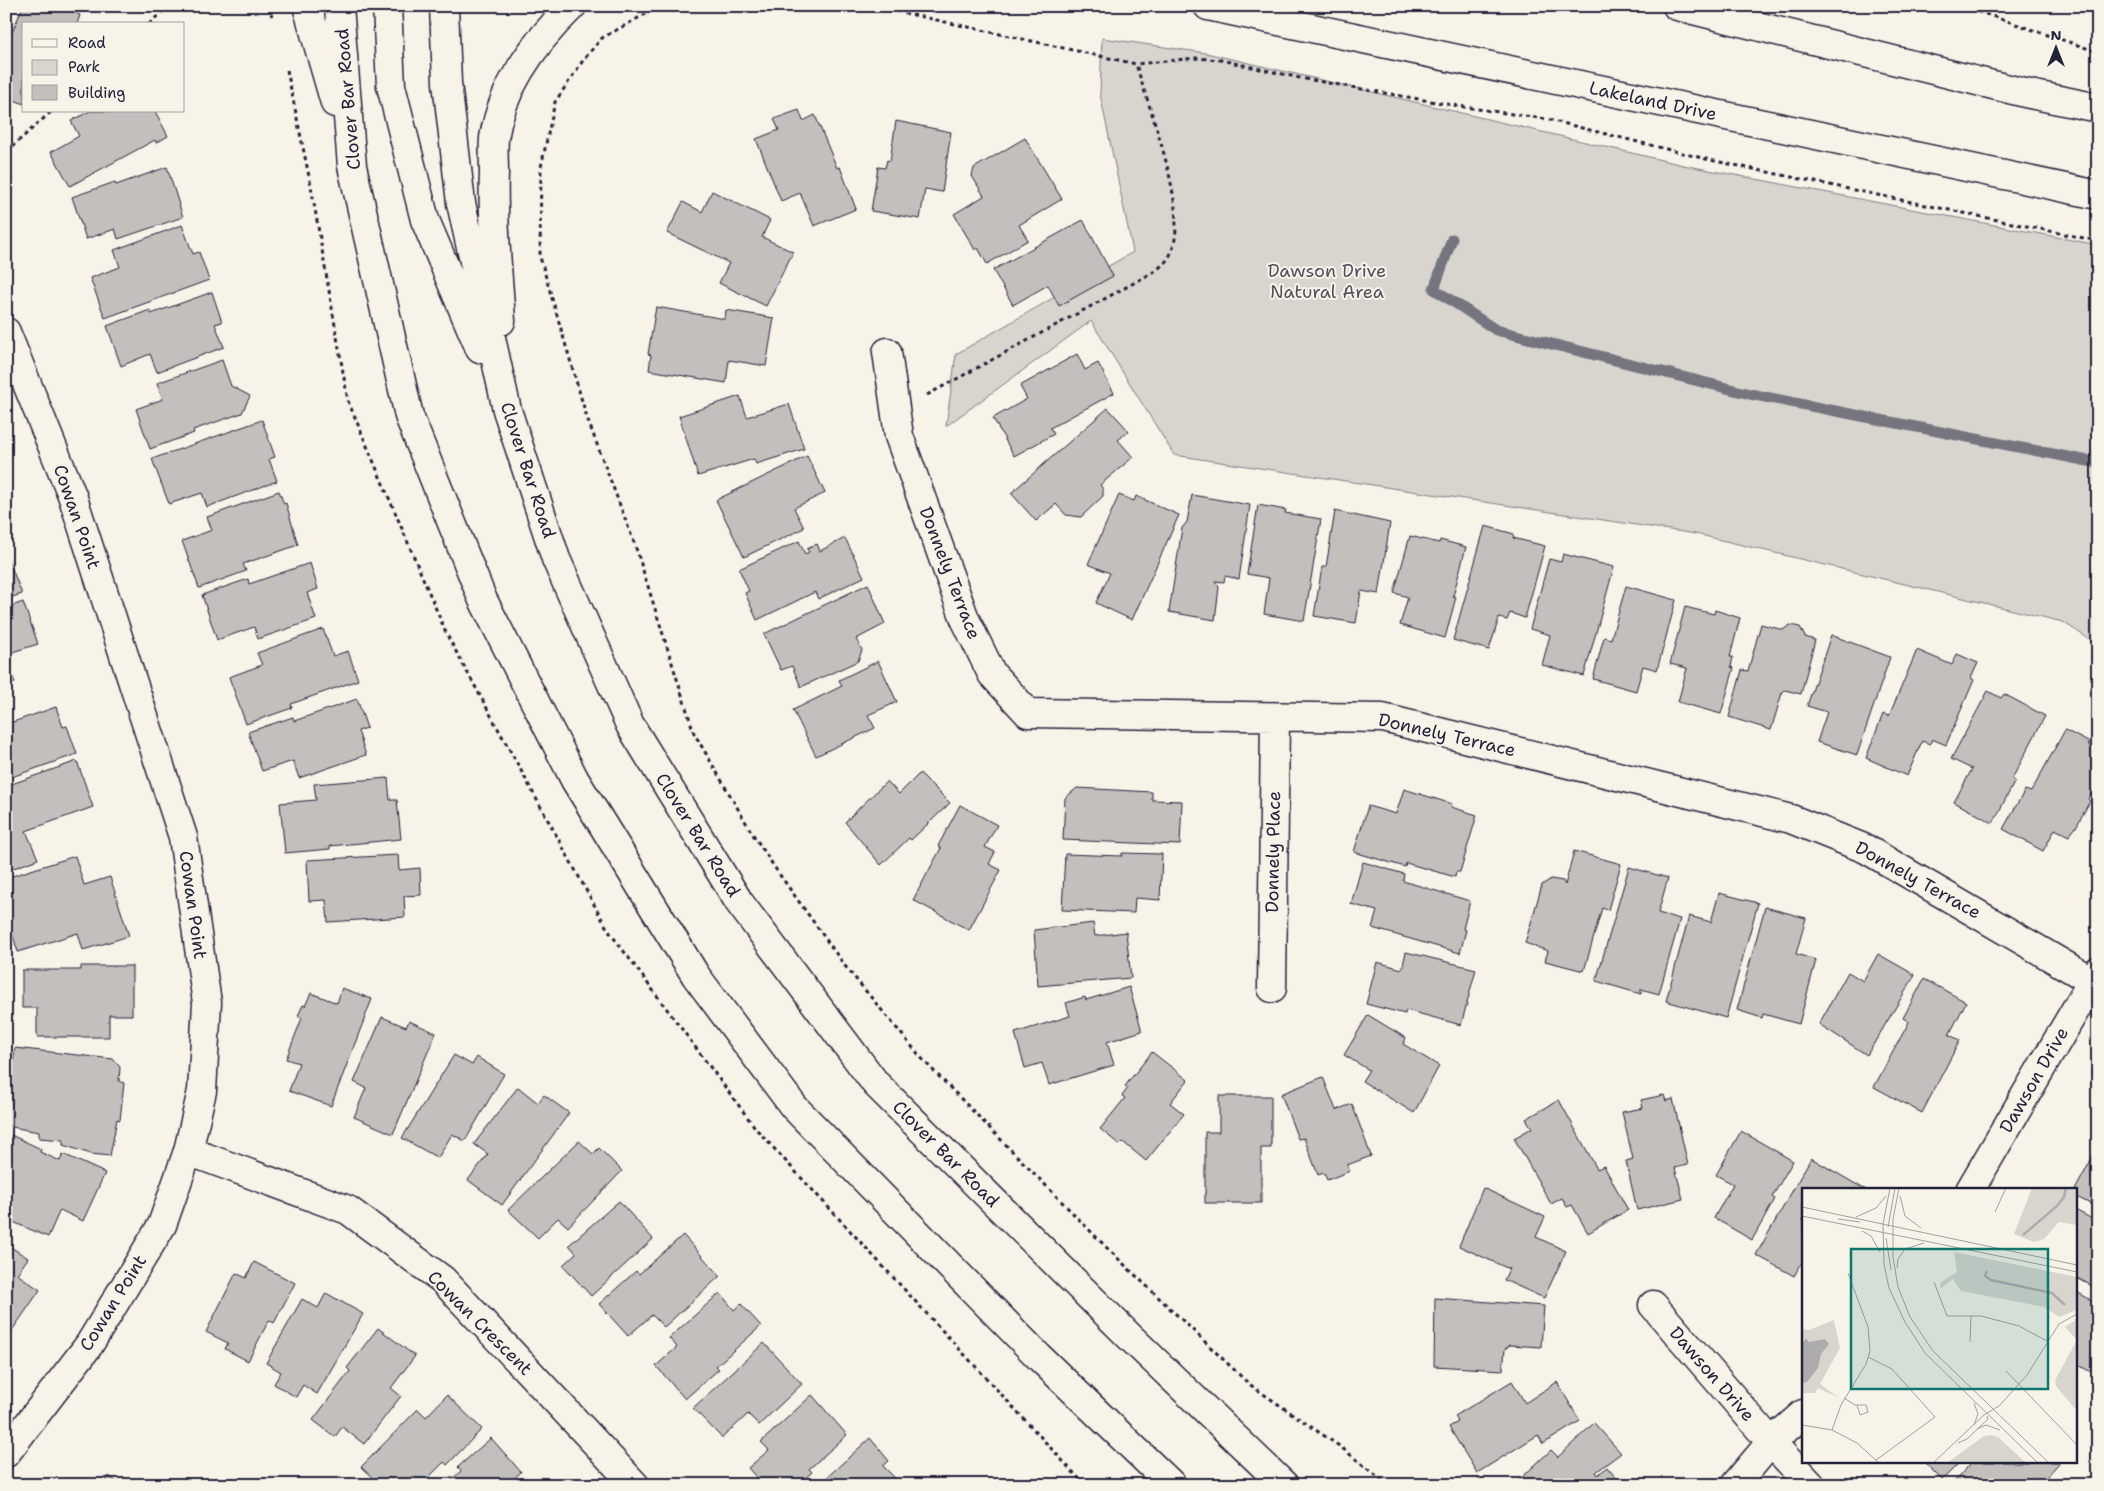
<svg xmlns="http://www.w3.org/2000/svg" width="2104" height="1491" viewBox="0 0 2104 1491" font-family="'Shantell Sans',sans-serif">
	<style>
		.green { fill: #d8d5cf; stroke: #7d7c85 }
		.lines { fill: none; stroke-linecap: round; stroke-linejoin: round }
		.stream { stroke: #76747f; stroke-width: 11 }
		.building { fill: #c2bfbd; stroke: #22223b }
		.street-casing { stroke: #22223b; stroke-width: 31 }
		.secondary-casing { stroke: #22223b; stroke-width: 31 }
		.path { stroke: #22223b; stroke-width: 3; stroke-dasharray: 4 4; stroke-linecap: butt }
		.street { stroke: #f7f3e8; stroke-width: 28 }
		.secondary { stroke: #f7f3e8; stroke-width: 28 }
		.labels { text-anchor: middle; stroke-width: 4; stroke-linejoin: round; paint-order: stroke }
		.street-label { font-size: 18px; fill: #22223b; stroke: #f7f3e8 }
		.park-label { font-size: 18px; fill: #504f60; stroke: #f7f3e8 }
		.inset-river { fill: none; stroke: #aeabad; stroke-width: 2.5 }
		.inset-road { fill: none; stroke: #a29fa3; stroke-width: 1 }
		.view { fill: #0f766e; fill-opacity: 0.15; stroke: #0f766e; stroke-width: 2.5 }
		.inset-edge { fill: none; stroke: #22223b; stroke-width: 2.5 }
	</style>
	<rect width="100%" height="100%" fill="#f7f3e8"/>
	<filter id="ink" filterUnits="userSpaceOnUse"><feTurbulence type="fractalNoise" baseFrequency=".02" numOctaves="2"/><feDisplacementMap in="SourceGraphic" scale="10" xChannelSelector="R" yChannelSelector="G"/><feConvolveMatrix kernelMatrix="1 2 1 2 8 2 1 2 1" color-interpolation-filters="sRGB"/></filter>
	<g filter="url(#ink)">
		<path class="green" d="M1102 38 1206 53 1683 165 2098 245V645L2063 622 1696 534 1174 455 1091 321 946 426 956 354 1133 252 1100 94Z"/>
		<g class="lines">
			<path class="stream" d="M1452 239 1434 289 1496 330 1750 394 2098 463"/>
		</g>
		<path class="building" d="M23 6H59L80 15 77 24H24V104L6 97V47Z
			M799 110 803 121 815 115 837 168 840 167 856 209 814 226 800 193 781 201 756 139 779 130 774 119Z
			M90 111H155L168 136 156 143 155 140 70 186 51 152 79 136 71 121Z
			M896 121 951 132 942 192 925 189 920 219 871 211 878 167 885 168 887 160 890 161Z
			M1025 138 1062 199 1019 225 1028 240 987 264 978 248 975 250 954 214 984 196 972 176 974 168Z
			M167 167 183 217 118 239 115 229 86 239 72 197 115 182 116 185Z
			M712 191 770 220 762 237 793 252 766 306 719 283 729 263 667 233 683 202 702 212Z
			M1083 220 1113 276 1059 306 1048 285 1013 305 993 270Z
			M182 225 193 254 199 252 209 280 105 318 90 278 120 267 114 250Z
			M212 292 222 322 215 324 224 347 157 372 150 354 121 366 107 326 150 310 151 314Z
			M656 307 725 319 726 310 774 318 766 366 729 360 726 383 649 370 651 355 648 354Z
			M1077 354 1085 370 1098 363 1114 393 1050 428 1054 434 1014 456 993 418 1027 399 1020 386Z
			M222 360 231 386 250 396 242 413 193 430 194 433 150 449 136 409 163 399 157 383Z
			M740 396 747 417 789 404 804 449 756 464 754 459 698 476 679 416Z
			M1108 408 1129 431 1118 440 1133 457 1100 485 1103 489V496L1081 517 1066 515 1056 504 1036 521 1011 493Z
			M262 420 275 457 269 459 277 481 207 507 202 493 169 504 152 459Z
			M807 456 825 493 794 508 804 528 744 557 716 500Z
			M279 491 284 504 286 503 298 545 243 564 246 571 199 588 182 541 212 530 207 517Z
			M1119 495 1134 501 1136 496 1179 515 1132 620 1096 603 1110 573 1088 564Z
			M1192 495 1250 505 1239 579 1225 576 1224 582 1215 581 1219 587 1215 620 1169 612 1182 528 1187 522Z
			M1258 505 1286 510 1285 513 1321 519 1304 621 1264 614 1269 578 1247 574Z
			M1335 511 1390 523 1379 594 1361 591 1356 623 1314 616 1322 567H1326Z
			M1485 526 1514 534 1513 538 1545 546 1525 618 1510 613 1507 620 1499 618 1489 650 1453 640Z
			M1410 536 1439 543 1440 540 1466 547 1453 596 1456 597 1445 638 1400 625 1408 597 1394 593Z
			M845 538 864 577 818 599 815 592 757 620 745 593 749 591 739 569 799 541 805 554 809 552 807 549 817 544 820 551Z
			M6 554 22 594 6 599Z
			M1563 554 1614 567 1584 676 1542 665 1550 635 1530 629 1549 559 1561 562Z
			M310 563 318 589 307 593 316 619 258 639 254 627 217 640 202 595 248 579 249 584Z
			M868 584 885 624 856 639 862 650 858 661 801 687 792 666 781 670 764 634Z
			M1626 586 1676 600 1657 670 1643 666 1636 691 1593 679 1604 637 1611 639Z
			M23 602 38 644 6 654V608Z
			M1685 607 1714 614 1715 610 1740 618 1730 657H1733L1731 667 1734 668 1721 714 1678 702 1687 668 1670 664Z
			M1761 624 1783 630 1790 625 1800 627 1805 637 1815 640 1801 694 1785 690 1782 693 1771 730 1729 717 1742 670 1748 671Z
			M323 629 333 656 348 651 358 680 291 704 292 708 246 724 229 677 262 665 257 653Z
			M1831 635 1890 657 1857 755 1817 742 1827 712 1807 706Z
			M1917 650 1952 665 1957 654 1978 663 1971 678 1974 680 1946 745 1932 739 1930 744 1922 741 1907 776 1866 758 1883 714 1889 716Z
			M6 658 15 683 6 686Z
			M878 661 897 702 868 715 875 728 816 756 793 710 842 686 839 680Z
			M1988 691 2001 698 2004 694 2045 716 2012 779 2015 781 1993 823 1954 802 1972 769 1951 759Z
			M357 699 367 728 358 731 366 755 299 778 293 761 262 771 248 732 293 717 294 721Z
			M56 707 63 727 67 726 77 754 6 779V713L10 723Z
			M2065 730 2090 743 2088 745 2098 750V781L2088 799 2090 801 2076 827 2069 836 2055 829 2043 851 2003 829 2025 790 2031 792Z
			M77 761 93 807 26 831 38 859 6 871V786Z
			M920 773 950 803 911 840 909 838 881 865 845 822 887 781 899 794Z
			M388 778 390 800H397L401 839 330 846V849L285 853 280 803 316 800 314 784Z
			M1077 788 1152 792V800L1182 801 1180 845 1063 840 1065 798Z
			M1404 789 1452 804 1451 807 1477 815 1460 872H1456L1455 877 1406 863 1405 867 1354 852 1368 806 1396 814Z
			M960 805 997 825 985 847 995 852 989 864 1001 870 969 930 913 900 941 848 938 846Z
			M1574 851 1621 864 1608 910 1602 908 1584 971 1545 961 1548 951 1525 943 1542 885 1551 879 1563 881 1565 885Z
			M1122 853 1162 854 1160 900 1135 898 1134 913 1062 910 1065 854 1122 856Z
			M398 855 399 870 420 868 421 895 404 896 405 917 328 922 326 900 309 901 307 860Z
			M75 856 84 885 110 877 129 936 83 950 78 933 18 952 6 914V900L11 898 6 878Z
			M1363 862 1404 874 1403 881 1470 901 1463 929 1466 930 1460 953 1372 928 1377 911 1351 904Z
			M1629 867 1668 878 1658 913 1680 919 1659 994 1641 989V994L1596 981Z
			M1719 893 1758 903 1726 1018 1666 1001 1689 916 1711 922Z
			M1765 907 1806 918 1796 954 1816 960 1799 1024 1763 1014 1762 1018 1737 1010Z
			M1093 923 1095 936 1126 932 1131 978 1038 986 1034 930Z
			M1406 952 1476 969 1461 1025 1406 1010 1405 1014 1366 1004 1377 962 1402 969Z
			M1878 954 1915 975 1867 1055 1819 1024 1848 972 1863 981Z
			M81 966H132V1015H109V1037H37V1008H22V970H81Z
			M1924 979 1966 1002 1949 1035 1960 1040 1922 1113 1874 1087 1909 1022 1903 1018Z
			M1129 987 1142 1031 1107 1042 1114 1065 1049 1085 1042 1063 1025 1068 1015 1033 1070 1016 1066 1003 1085 997 1086 1000Z
			M342 988 372 999 331 1106 289 1091 299 1063 286 1059 302 1018 298 1016 303 1005 305 1006 311 993 337 1003Z
			M1368 1015 1406 1038 1403 1044 1439 1066 1414 1113 1362 1081 1369 1070 1344 1055Z
			M382 1017 406 1027 409 1021 436 1033 393 1134 354 1117 366 1088 354 1082Z
			M15 1048 113 1059 120 1067 119 1081 124 1083 120 1120 117 1119 110 1156 91 1154 63 1145V1140L39 1138V1132L6 1126V1105L9 1102V1099H6V1071L12 1072Z
			M1152 1052 1188 1080 1170 1103 1184 1114 1146 1161 1123 1142 1120 1145 1100 1129 1125 1098 1122 1096 1128 1088 1125 1086Z
			M454 1055 472 1065 477 1057 504 1074 465 1141 452 1134 438 1158 402 1138Z
			M1323 1077 1336 1110 1352 1104 1371 1156 1347 1165 1350 1171 1327 1180 1324 1173 1318 1175 1304 1138 1298 1139 1281 1094Z
			M518 1087 538 1103 544 1095 569 1113 502 1205 468 1180 488 1154 474 1144Z
			M1664 1095 1666 1101 1673 1099 1688 1165 1675 1168 1683 1199 1637 1210 1626 1161 1633 1159 1622 1112 1643 1108 1641 1100Z
			M1219 1096H1271V1148H1261V1203H1205V1132H1219Z
			M1559 1100 1597 1169 1604 1166 1628 1210 1588 1233 1572 1205 1567 1207 1562 1198 1551 1204 1514 1138 1532 1128 1526 1119Z
			M1741 1131 1793 1161 1772 1197 1775 1199 1752 1240 1714 1218 1733 1184 1716 1175Z
			M11 1135 41 1149 40 1152 60 1161 63 1154 105 1173 83 1221 60 1210 48 1237 6 1219V1137L9 1138Z
			M579 1141 593 1154 599 1148 622 1171 568 1227 558 1218 538 1238 508 1210Z
			M2096 1151H2098V1208L2075 1196V1190Z
			M1811 1158 1866 1190H1803V1261L1794 1276 1756 1255Z
			M1483 1188 1545 1217 1536 1237 1566 1251 1544 1298 1504 1280 1509 1269 1459 1246Z
			M619 1201 653 1239 591 1296 563 1265 576 1253 569 1245Z
			M2075 1210 2098 1222V1289L2075 1277Z
			M683 1235 720 1276 664 1327 652 1315 628 1336 599 1304 636 1271 639 1274Z
			M6 1244 28 1258 17 1274 40 1290 11 1332 6 1329Z
			M254 1262 295 1283 274 1323 269 1320 248 1361 225 1349 228 1343 206 1332 236 1273 246 1278Z
			M2075 1291 2098 1304V1361L2091 1372 2075 1363Z
			M326 1293 363 1314 317 1394 303 1385 296 1397 274 1384 281 1372 266 1363 302 1299 318 1308Z
			M720 1293 734 1310 741 1304 761 1326 716 1366 719 1369 685 1399 656 1366 677 1347 669 1338Z
			M1435 1298 1544 1306 1541 1347 1510 1345 1505 1349 1503 1370 1434 1366Z
			M378 1328 415 1356 391 1388 401 1396 364 1444 342 1427 335 1437 313 1420 350 1371 347 1368Z
			M764 1343 802 1384 759 1425 748 1414 722 1438 693 1408Z
			M1512 1381 1525 1403 1557 1382 1580 1421 1543 1444 1538 1435 1477 1473 1449 1427 1458 1422 1455 1416Z
			M447 1395 482 1429 447 1465 444 1462 421 1485H380L361 1467 418 1409 426 1417Z
			M812 1395 847 1435 809 1469 812 1472 798 1485H763L748 1468 769 1450 761 1442Z
			M1594 1423 1621 1453 1596 1472 1598 1475 1607 1467 1622 1485H1521L1518 1481 1551 1450 1558 1457Z
			M491 1438 521 1472 507 1485H446L461 1471 458 1467Z
			M870 1438 889 1461 883 1466 899 1482 896 1485H814L822 1478 824 1480Z
			M1924 1462H1960L1942 1480Z
			M1972 1462H2060L2039 1485H1951Z
			M109 1476 121 1485H103Z"/>
		<g class="lines">
			<g class="street-casing">
				<path id="street" d="M6 332 72 495 183 837 207 1003 202 1091 188 1151 162 1225 89 1345 6 1453
					M887 352 899 436 965 619 992 674 1028 713 1383 718 1791 819 1866 849 2092 981
					M1272 988 1275 717
					M188 1151 348 1210 443 1280 635 1485
					M1653 1305 1771 1442 1811 1485"/>
			</g>
			<g class="secondary-casing">
				<path id="secondary" d="M307 6 335 103
					M339 6 352 166 409 416 482 598 575 780 696 976 794 1107 1039 1357 1172 1485
					M387 6 391 86 425 220 480 349
					M444 6 447 83 461 203 507 410 556 559 630 725 739 902 876 1084 1129 1336 1284 1485
					M1208 6 2098 195
					M1677 6 2025 93 2098 108
					M501 321C498 272 492 222 494 173 494 162 493 150 494 138 502 87 536 41 572 6
					M1970 1190 2098 971
					M1735 1485 1771 1442 1803 1414"/>
			</g>
			<path class="path" d="M268 6 272 16
				M660 6 602 38 584 59 555 102 541 167 540 257 587 418 635 545 694 733 752 833 777 871 845 966 924 1061 1107 1248 1249 1384 1342 1448 1388 1485
				M873 6 1136 64 1196 58 1221 60 1300 78 1458 106 1546 119 1710 160 2098 241
				M1954 6 1986 14 2098 52
				M149 24 168 6
				M287 70 311 186 348 401 447 635 608 930 757 1130 1085 1485
				M6 152 52 111
				M927 395 1143 278C1154 272 1166 265 1171 253 1190 211 1149 109 1136 64"/>
			<use href="#street" class="street"/>
			<use href="#secondary" class="secondary"/>
		</g>
	</g>
	<g class="labels">
		<g class="street-label">
			<text transform="translate(348 99) rotate(-95)" y="6">Clover Bar Road</text>
			<text transform="translate(1653 101) rotate(12)" y="6">Lakeland Drive</text>
			<text transform="translate(528 470) rotate(72)" y="6">Clover Bar Road</text>
			<text transform="translate(77 517) rotate(71)" y="6">Cowan Point</text>
			<text transform="translate(950 573) rotate(69)" y="6">Donnely Terrace</text>
			<text transform="translate(1447 735) rotate(13)" y="6">Donnely Terrace</text>
			<text transform="translate(698 835) rotate(58)" y="6">Clover Bar Road</text>
			<text transform="translate(1273 852) rotate(-89)" y="6">Donnely Place</text>
			<text transform="translate(1918 880) rotate(29)" y="6">Donnely Terrace</text>
			<text transform="translate(193 905) rotate(82)" y="6">Cowan Point</text>
			<text transform="translate(2034 1080) rotate(-60)" y="6">Dawson Drive</text>
			<text transform="translate(946 1154) rotate(45)" y="6">Clover Bar Road</text>
			<text transform="translate(113 1303) rotate(-58)" y="6">Cowan Point</text>
			<text transform="translate(480 1323) rotate(45)" y="6">Cowan Crescent</text>
			<text transform="translate(1712 1374) rotate(49)" y="6">Dawson Drive</text>
		</g>
		<g class="park-label">
			<text x="1327" y="277">Dawson Drive<tspan x="1327" dy="21">Natural Area</tspan></text>
		</g>
	</g>
	<g transform="translate(1802 1188)">
		<rect width="275" height="275" fill="#f7f3e8"/>
		<path d="M230 0H275V37L257 34 242 51 232 54 212 46Z" fill="#d8d5cf"/>
		<path d="M152 64 275 89V122L257 129 242 119 159 103 151 91 138 101 139 94 155 84ZM275 131V152L263 139ZM32 132 38 160 18 196 37 210 16 200 13 205H0V141L7 142ZM275 152V223L254 198 253 192ZM188 247 196 249 224 275H145L182 248Z" fill="#d8d5cf"/>
		<path d="M4 150 7 154 23 151 27 156 19 166 16 180 5 194 0 195V156Z" fill="#aeabad"/>
		<path class="inset-river" d="M221 47 255 18 262 9 264 0M185 83 183 88 189 92 250 105 263 117"/>
		<path class="inset-road" d="M88 0 81 36 82 76 87 100 103 134 123 165 236 275M97 0 91 31V69L96 99 108 129 131 163 247 275M98 8 103 28 119 40M0 19 275 77M193 24 204 0M0 28 275 84M54 29 74 20 84 8M36 31 58 34M86 39 93 0M60 43 69 48 78 64M84 50 89 82M95 80 96 71 103 61 122 55M132 94 145 128H179L217 138 245 153M168 154 169 128M66 169 90 181 133 229 74 272M204 183 275 257M42 210 53 217H64L66 224 58 227 55 217M0 237 30 242 55 255 77 275M172 237 176 226 172 215M175 241 184 237 198 242M30 242 39 217 64 176 68 163 66 139 46 85M156 255 165 251 186 231 185 228M131 275 182 227 197 218 225 187 257 136 275 126"/>
		<path class="view" d="M49 61H246V201H49Z"/>
		<rect width="275" height="275" class="inset-edge"/>
	</g>
	<rect width="2104" height="1491" fill="none" stroke="#f7f3e8" stroke-width="25"/>
	<rect x="12" y="12" width="2079" height="1466" fill="none" stroke="#22223b" stroke-width="2" filter="url(#ink)"/>
	<rect x="22" y="22" width="162" height="90" fill="#f7f3e8" stroke="#a29fa3"/>
	<rect x="32" y="39" width="25" height="8" fill="#f7f3e8" stroke="#a29fa3"/>
	<text x="68" y="48" font-size="15" fill="#22223b">Road</text>
	<rect x="32" y="60" width="25" height="15" fill="#d8d5cf" stroke="#a29fa3"/>
	<text x="68" y="72" font-size="15" fill="#22223b">Park</text>
	<rect x="32" y="85" width="25" height="15" fill="#c2bfbd" stroke="#a29fa3"/>
	<text x="68" y="98" font-size="15" fill="#22223b">Building</text>
	<g transform="translate(2056 48)" stroke="#f7f3e8" stroke-width="4" paint-order="stroke">
	<path d="M0-4L9 19L0 12L-9 19Z" fill="#22223b"/>
	<text y="-8" font-size="14" font-weight="bold" text-anchor="middle" fill="#22223b">N</text>
	</g>
</svg>
